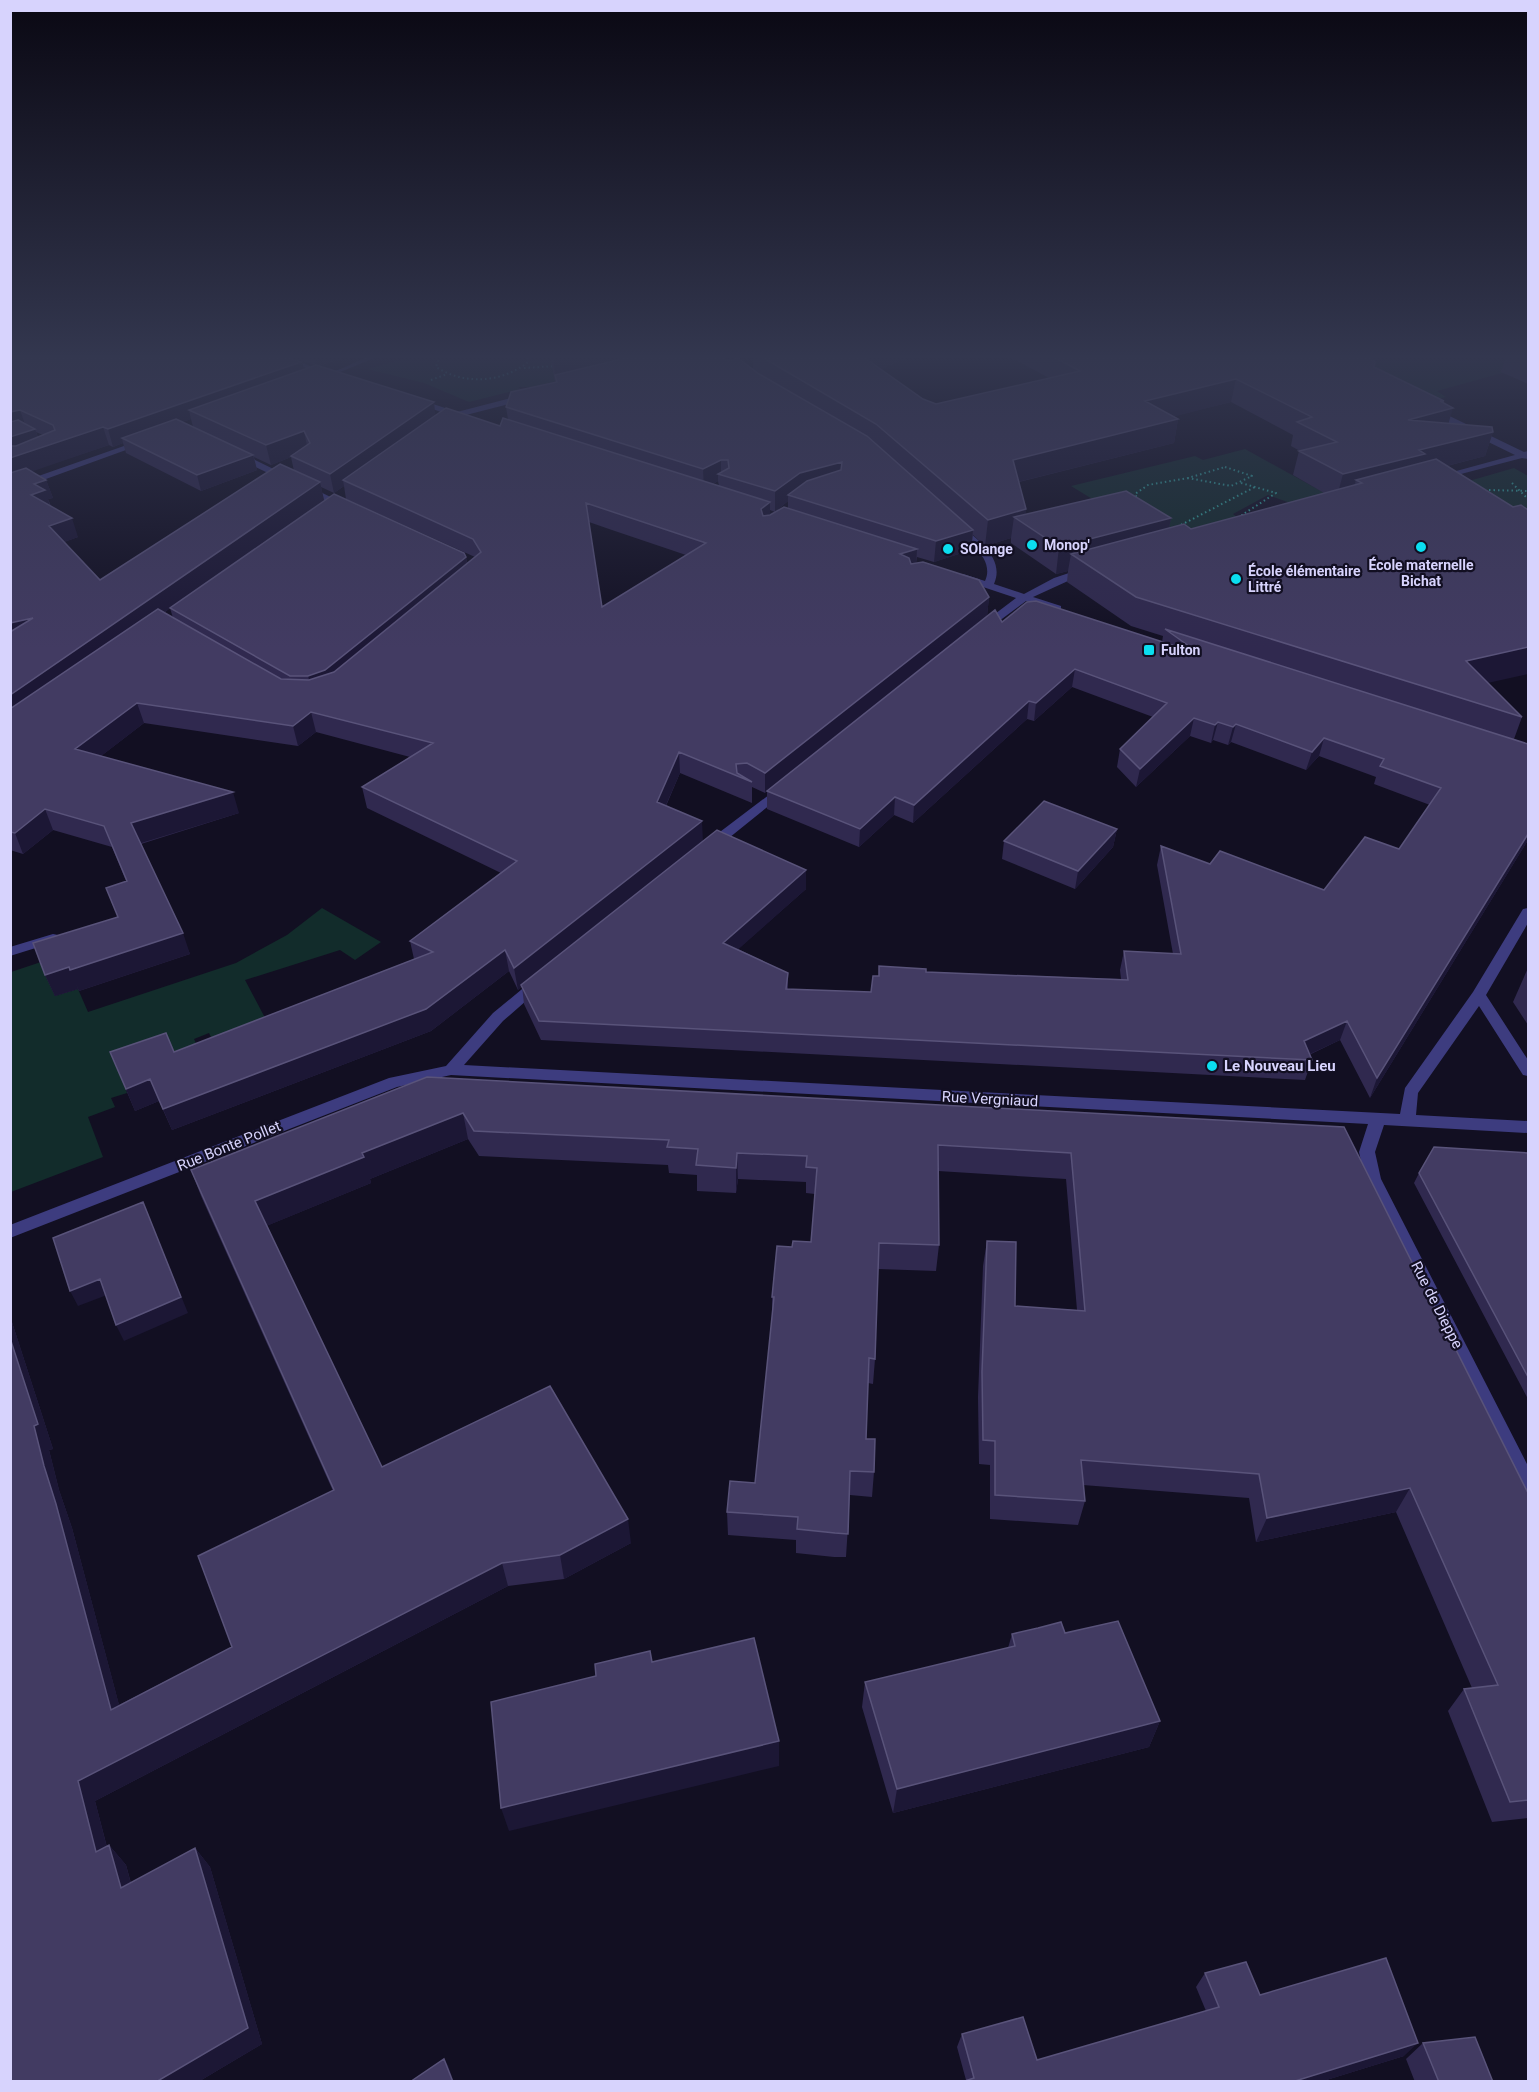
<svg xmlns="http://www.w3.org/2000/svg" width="1539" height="2092" viewBox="0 0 1539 2092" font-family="Roboto,sans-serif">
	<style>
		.green { fill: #122c2b }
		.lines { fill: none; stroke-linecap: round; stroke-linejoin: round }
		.path { stroke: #34afa5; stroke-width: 2; stroke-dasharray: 1.5 3; stroke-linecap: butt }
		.minor { fill: #3d3c7f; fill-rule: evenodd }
		.wall { fill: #30294f; fill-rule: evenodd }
		.shaded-wall { fill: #1c1735 }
		.building { fill: #423b62; stroke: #59537a; stroke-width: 1.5; fill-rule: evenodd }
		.poi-dot { fill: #0bdef0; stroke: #120f22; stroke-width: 2 }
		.labels { text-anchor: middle; stroke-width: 4.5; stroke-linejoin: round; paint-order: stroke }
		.far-poi-label { font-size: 14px; font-weight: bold; fill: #d7d3fd; stroke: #120f22; text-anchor: start }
		.poi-label { font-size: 15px; font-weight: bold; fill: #d7d3fd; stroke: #120f22; text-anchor: start }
		.street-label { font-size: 15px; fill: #d7d3fd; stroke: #120f22 }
	</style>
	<rect width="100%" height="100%" fill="#120f22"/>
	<path class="green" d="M414 356H658L532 387H518L521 389 469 402 424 383 367 369Z
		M1345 356H1528V366L1437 391 1446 397 1435 400Z
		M1245 449 1330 496 1296 505 1268 495 1233 514 1241 520 1161 541 1071 486 1195 456 1203 460Z
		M1514 468 1528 476V524L1462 483Z
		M322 908 381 942 355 960 340 950 245 980 272 1031 215 1045 209 1033 194 1039 208 1069 119 1071 127 1093 111 1098 115 1107 88 1117 103 1157 11 1192V972L41 962 55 996 78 989 88 1012 236 963 287 935Z"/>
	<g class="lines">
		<path class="path" d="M440 356 436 367C464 385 502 383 528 362V356
			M524 368 555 366
			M431 380 447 374
			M1225 467 1252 476 1231 486 1188 478Z
			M1241 483 1276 493 1242 515 1246 517
			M1512 483 1528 499
			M1489 490 1528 491
			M1138 501 1135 494 1148 485 1188 478
			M1177 527 1255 487"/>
		<path class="minor" d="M271 356C292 354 310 370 330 371 345 371 361 355 379 356L321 380 317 378 324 374Z
			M526 394 530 397 529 399 466 415V419L450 418 449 415 411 401 415 398 457 412Z
			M1429 409H1435L1524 452 1528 451V459L1522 458 1438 480V476L1515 455 1429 413Z
			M141 440 148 442 10 492V486Z
			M235 453H241L351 507 343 509 235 457Z
			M955 526H961C979 540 1005 559 994 584L1024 594 1054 578 1087 567 1092 570 1033 597 1061 606V610H1053L1026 601 987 630H979V626L1016 598 959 579V575L963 574 985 581C995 559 969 542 955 530Z
			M782 785 788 789 786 792 714 850H704L703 847 704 844Z
			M1528 908V923L1486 995 1528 1060V1076L1523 1075 1479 1006 1418 1093 1416 1115 1528 1121V1133L1384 1125 1375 1152 1381 1179 1528 1466V1494L1521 1491 1365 1179 1359 1152 1368 1124 451 1075 397 1087 10 1238V1225L389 1078 446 1066 493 1013 533 980H543L545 983 543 986 503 1021 464 1065 1400 1114 1405 1088 1473 992 1523 909Z
			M53 934 58 935 60 938 58 941 10 956V947Z"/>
	</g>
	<path class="wall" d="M10 356H351L318 366 436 416 500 426 508 419 506 407 555 382 550 356H719L728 361 753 370V356H912L881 369 923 399 936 404 1049 378 1008 356H1376L1374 367 1443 403 1449 423 1493 432 1485 456 1447 466 1488 683 1522 717 1514 739 1528 744V840L1370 1098 1340 1040 1309 1055 1312 1060 1305 1080 541 1040 524 1004 522 986 518 990 509 971 431 1031 172 1130 159 1101 135 1111 110 1052H174L414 959 410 941 501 873 367 808 362 787 410 757 316 732 298 746 144 723 101 756 239 813 141 844 190 954 79 991 78 989 55 996 45 975 118 917 126 881 112 847 53 830 23 854 10 850ZM302 361H303L315 365 304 370ZM1231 402 1293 435 1291 446 1300 451H1299L1293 475 1324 493 1191 529 1169 528 1171 518 1025 514 1026 509 1019 482 1174 443 1178 419 1174 416ZM191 419 193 427 182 422ZM36 432 43 435 38 437ZM123 443 126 453 201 491 257 470 254 457 271 465 291 457 294 471 100 580 64 542 78 537 51 506 48 499 53 498 46 480 31 471 109 445 113 447ZM718 481 719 486 713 484ZM344 486 346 499 475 557 467 563 466 557 249 553 324 500 321 487 334 493ZM788 501V508L770 515V510L775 512ZM589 522 609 529 686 555 602 607ZM973 535 985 546 1011 538V543L1056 574 1068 571 1067 582 1131 626 1163 636 1162 642 1002 622 987 616 989 597 916 563 917 557 934 562 971 550ZM170 608 173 618 164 613ZM1072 687 1153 717 1120 749 1117 767 1136 787 1190 736 1211 743 1213 740 1228 745 1231 742 1306 770 1319 756 1376 777 1374 784 1430 805 1399 849 1324 890 1210 864 1161 846 1157 865 1173 954 1124 951 1120 970 1121 979 926 972 879 976 871 992 788 989V973L738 949 806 889 702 842 666 806 680 773 752 803V787L765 793 767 791V809L859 847 894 815 913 823 1027 719 1034 721Z
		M1506 356H1528V384L1501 372Z
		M1117 829 1113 847 1075 889 1002 859 1004 841Z
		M1528 968V1025L1513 1002Z
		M427 1077 1344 1127 1528 1493V1818L1492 1822 1448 1711 1464 1689 1472 1688 1396 1512 1256 1542 1249 1498 1083 1485 1085 1501 1078 1525 990 1519V1465L979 1464 978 1397 983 1266 987 1241 1015 1306 1077 1310 1066 1179 938 1171 939 1245 936 1271 878 1269 875 1359 873 1384 868 1383 866 1439 874 1472 872 1497 850 1495 846 1557H834L796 1553V1540L728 1535 727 1512 755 1483 772 1320V1297L792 1247 811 1242 815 1194 806 1193V1182L738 1179 736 1193 697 1191V1175L669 1173 668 1165 479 1156 468 1139 370 1179 371 1183 266 1226 382 1467 631 1543 564 1579 508 1586 95 1801 107 1847 109 1845 126 1865 131 1883 195 1848 210 1867 262 2044 198 2082H10V1316L53 1449 49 1450 59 1490 72 1528 119 1705 232 1647 333 1491 201 1196 191 1170Z
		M1528 1153V1399L1414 1183 1419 1173Z
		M1065 1633 1160 1721 1149 1747 893 1813 862 1707 865 1682 1008 1648 1012 1634Z
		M1205 1973 1260 1995 1404 2056 1320 2082H962L966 2080 957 2047 962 2034 1037 2060 1206 2011 1196 1987Z
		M1423 2043 1493 2082H1415L1406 2059Z"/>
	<path class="shaded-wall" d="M291 356H301L304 370 189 410 191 419 128 441 122 438 123 443 113 447 108 429Z
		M314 356H351L316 366Z
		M553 356H678L555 375 556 385Z
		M860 356H912L860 378Z
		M1236 379 1231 402 1141 425 1145 401Z
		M1440 401H1444L1440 412 1453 408 1446 432 1408 420Z
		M434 402 436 421 343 480 344 486 334 493 330 474Z
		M20 410 26 427 10 431V412Z
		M1178 419 1174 443 1010 484 1013 460Z
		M103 427 109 445 19 476 10 484V437L35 429 41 447Z
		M304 431 308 451 291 456V457L271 465 266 445Z
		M1493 432 1485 456 1419 473 1362 483 1356 480 1351 496 1336 500 1343 474 1419 450Z
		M253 455 257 470 201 491 197 475Z
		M721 460V474H718V481L704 489 703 469Z
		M842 462 841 482 788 495V501L775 512V491L800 473Z
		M46 480 53 498 48 499 51 509 31 495 34 484Z
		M320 482 324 500 10 721V695Z
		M770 502V521L761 528V509Z
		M1026 509 1024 524 1014 517 1011 538 985 546 988 520Z
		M72 518 78 537 56 545 49 526Z
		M1171 518 1166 544 1071 554 1068 571 1056 574 1059 547Z
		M973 530 971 550 934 562 936 541Z
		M917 549 916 568 900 554Z
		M466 557 468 570 312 690 308 676Z
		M989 597 987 616 765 793V773Z
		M33 618 10 644V623Z
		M1528 647V674L1456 690 1466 661Z
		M1075 669 1072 687 1034 721 1036 703Z
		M1029 701 1027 719 913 823 914 805Z
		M137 703 144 723 83 770 75 749Z
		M311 712 316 732 298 746 293 726Z
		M1194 718 1190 736 1136 787 1140 769Z
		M1218 722 1213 740 1211 743 1215 725Z
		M1236 724 1231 742 1228 745 1233 727Z
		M1324 738 1319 756 1306 770 1312 752Z
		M679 752 680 773 658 823 657 802Z
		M233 792 239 813 138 844 131 823Z
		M895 797 894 815 859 847 860 829Z
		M45 809 53 830 23 854 15 833Z
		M702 821 703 842 518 990 514 968Z
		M1117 829 1113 847 1075 889 1078 871Z
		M1528 834V840L1370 1098 1377 1078Z
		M806 870V889L724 962 723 943Z
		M183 933 190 954 79 991 70 970Z
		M505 950 509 971 431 1031 172 1130 163 1109Z
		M69 967 78 989 55 996 45 975Z
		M1347 1021 1340 1040 1297 1060 1304 1041Z
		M150 1079 159 1101 135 1111 126 1089Z
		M463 1113 468 1139 370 1179 371 1183 264 1227 255 1201 362 1153Z
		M737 1153 738 1179 736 1193V1168Z
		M143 1202 188 1313 124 1341 116 1325Z
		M100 1279 107 1295 78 1306 70 1291Z
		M10 1316 53 1449 49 1450 59 1490 72 1528 126 1731 111 1710 44 1466 10 1338Z
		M1410 1488 1396 1512 1256 1542 1267 1518Z
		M628 1519 631 1543 564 1579 560 1555Z
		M502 1563 508 1586 95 1801 113 1871 96 1852 78 1781Z
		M1160 1721 1149 1747 893 1813 897 1789Z
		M779 1741V1766L509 1831 501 1808Z
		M109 1845 126 1865 137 1907 121 1888Z
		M195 1848 210 1867 262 2044 198 2082H156Z
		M1418 2043 1404 2056 1320 2082H1292Z
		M444 2059 448 2065 454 2082H453Z"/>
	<path class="building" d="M10 356H291L286 357 301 362 108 429 103 427 10 458V446H16L55 430 53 425 20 410 10 412Z
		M634 356H719L728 361 738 358 759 374 867 436 973 530 936 541 788 495 807 481 841 470 842 462 800 473 775 491 718 474 729 468 728 460H721L703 469 506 407 511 392 557 382 555 375Z
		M760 356H862L923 399 936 404 1080 371 1052 356H1364L1375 362 1374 367 1444 401H1440L1453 408 1408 420 1492 427 1493 432 1419 450 1425 454 1343 474 1299 451 1337 442 1297 422 1312 417 1236 379 1145 401 1178 419 1013 460 1026 509 988 520 876 424Z
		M316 365 434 402 330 474 291 456 310 443 304 431 266 445 189 410Z
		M446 408 500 426 503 418 770 502 761 509 763 516 770 515 784 507 917 549 900 554 909 558 911 564 923 562 979 580 989 597 765 773 747 763 736 764 737 773 752 782 679 752 657 802 702 821 514 968 505 950 426 1009 163 1109 150 1079 126 1089 110 1052 166 1033 174 1052 433 952 410 941 517 861 362 787 433 743 311 712 293 726 137 703 75 749 233 792 131 823 183 933 70 970 69 967 45 975 33 943 118 917 106 888 127 881 104 826 45 809 15 833 10 832V709L158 609 281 679 309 680 334 672 481 552 473 539 343 480ZM586 503 706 543 602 607Z
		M176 419 253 455 197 475 122 438Z
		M18 420 35 429 10 437V422Z
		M1436 459 1513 507 1521 505 1528 510V647L1466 661 1522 717 1136 597 1071 554 1184 524 1191 529 1362 483 1356 480Z
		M280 464 320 482 10 695V632L33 618 10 623V473L26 468 46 480 34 484 45 490 31 495 72 518 49 526 100 580Z
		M1126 491 1171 518 1059 547 1014 517Z
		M334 494 464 553 466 557 325 670 308 676H290L170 608Z
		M1036 601 1200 654 1165 629 1528 744V834L1377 1078 1347 1021 1304 1041 1312 1060 539 1021 521 985 717 830 806 870 723 943 788 973 786 989 871 992 873 976H879V966L926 969V972L1128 980 1124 951 1181 954 1161 846 1210 864 1220 851 1324 890 1365 837 1399 849 1441 788 1380 766 1384 759 1324 738 1312 752 1236 724 1233 727 1218 722 1215 725 1194 718 1140 769 1120 749 1167 703 1075 669 1036 703 1029 701 914 805 895 797 860 829 767 791 995 610 1002 622 1027 602Z
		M1044 801 1117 829 1078 871 1004 841Z
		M427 1077 1344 1127 1528 1493V1800L1510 1802 1464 1689 1498 1685 1410 1488 1267 1518 1259 1474 1081 1460 1085 1501 995 1495V1441L983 1440 982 1372 987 1241 1016 1242 1015 1306 1085 1311 1071 1153 938 1145 939 1245 879 1243 875 1359 869 1358 866 1439H875L874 1472 850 1471 848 1534 835 1533 797 1529 798 1517 727 1512 730 1481 755 1483 774 1297H772L777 1246 792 1247 793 1241 811 1242 817 1168 806 1167 807 1156 737 1153 736 1168 696 1165 698 1149 667 1147 669 1140 474 1131 463 1113 362 1153 364 1157 255 1201 382 1467 550 1386 628 1519 560 1555 502 1563 78 1781 96 1852 109 1845 121 1888 195 1848 248 2028 156 2082H10V1338L38 1424 34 1426 44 1466 56 1504 111 1710 232 1647 198 1556 334 1490 191 1170Z
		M1434 1147 1528 1153V1377L1419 1173Z
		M143 1202 181 1297 116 1325 100 1279 70 1291 53 1238Z
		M1118 1621 1160 1721 897 1789 865 1682 1015 1646 1012 1634 1038 1628 1061 1622 1065 1633Z
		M754 1638 779 1741 501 1808 491 1702 596 1676 595 1664 650 1651 652 1662Z
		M1386 1958 1418 2043 1292 2082H962L974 2078 962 2034 1023 2017 1037 2060 1219 2007 1205 1973 1246 1962 1260 1995Z
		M1475 2037 1493 2082H1439L1423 2043Z
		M444 2059 453 2082H410Z"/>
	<linearGradient id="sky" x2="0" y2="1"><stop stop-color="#0a0813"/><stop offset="0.55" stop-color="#33374f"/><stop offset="1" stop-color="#33374f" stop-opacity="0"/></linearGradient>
	<rect width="1539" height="649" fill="url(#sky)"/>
	<g class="poi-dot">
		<circle cx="1032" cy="545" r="6"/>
		<circle cx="1421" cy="547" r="6"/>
		<circle cx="948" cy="549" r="6"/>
		<circle cx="1236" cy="579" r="6"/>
		<rect x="1143" y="644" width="12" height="12" rx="3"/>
		<circle cx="1212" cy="1066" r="6"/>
	</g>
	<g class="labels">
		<g class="far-poi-label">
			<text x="1044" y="550">Monop'</text>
			<text x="960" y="554">SOlange</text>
			<text x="1421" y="570" text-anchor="middle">École maternelle<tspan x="1421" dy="16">Bichat</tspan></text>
			<text x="1248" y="576">École élémentaire<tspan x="1248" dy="16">Littré</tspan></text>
			<text x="1161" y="655">Fulton</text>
		</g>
		<g class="poi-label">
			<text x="1224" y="1071">Le Nouveau Lieu</text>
		</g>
		<g class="street-label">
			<text transform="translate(990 1099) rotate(3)" y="5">Rue Vergniaud</text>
			<text transform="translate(229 1146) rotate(-22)" y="5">Rue Bonte Pollet</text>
			<text transform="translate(1437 1305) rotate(63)" y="5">Rue de Dieppe</text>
		</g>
	</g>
	<rect width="1539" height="2092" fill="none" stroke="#d7d3fd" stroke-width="24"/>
</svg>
